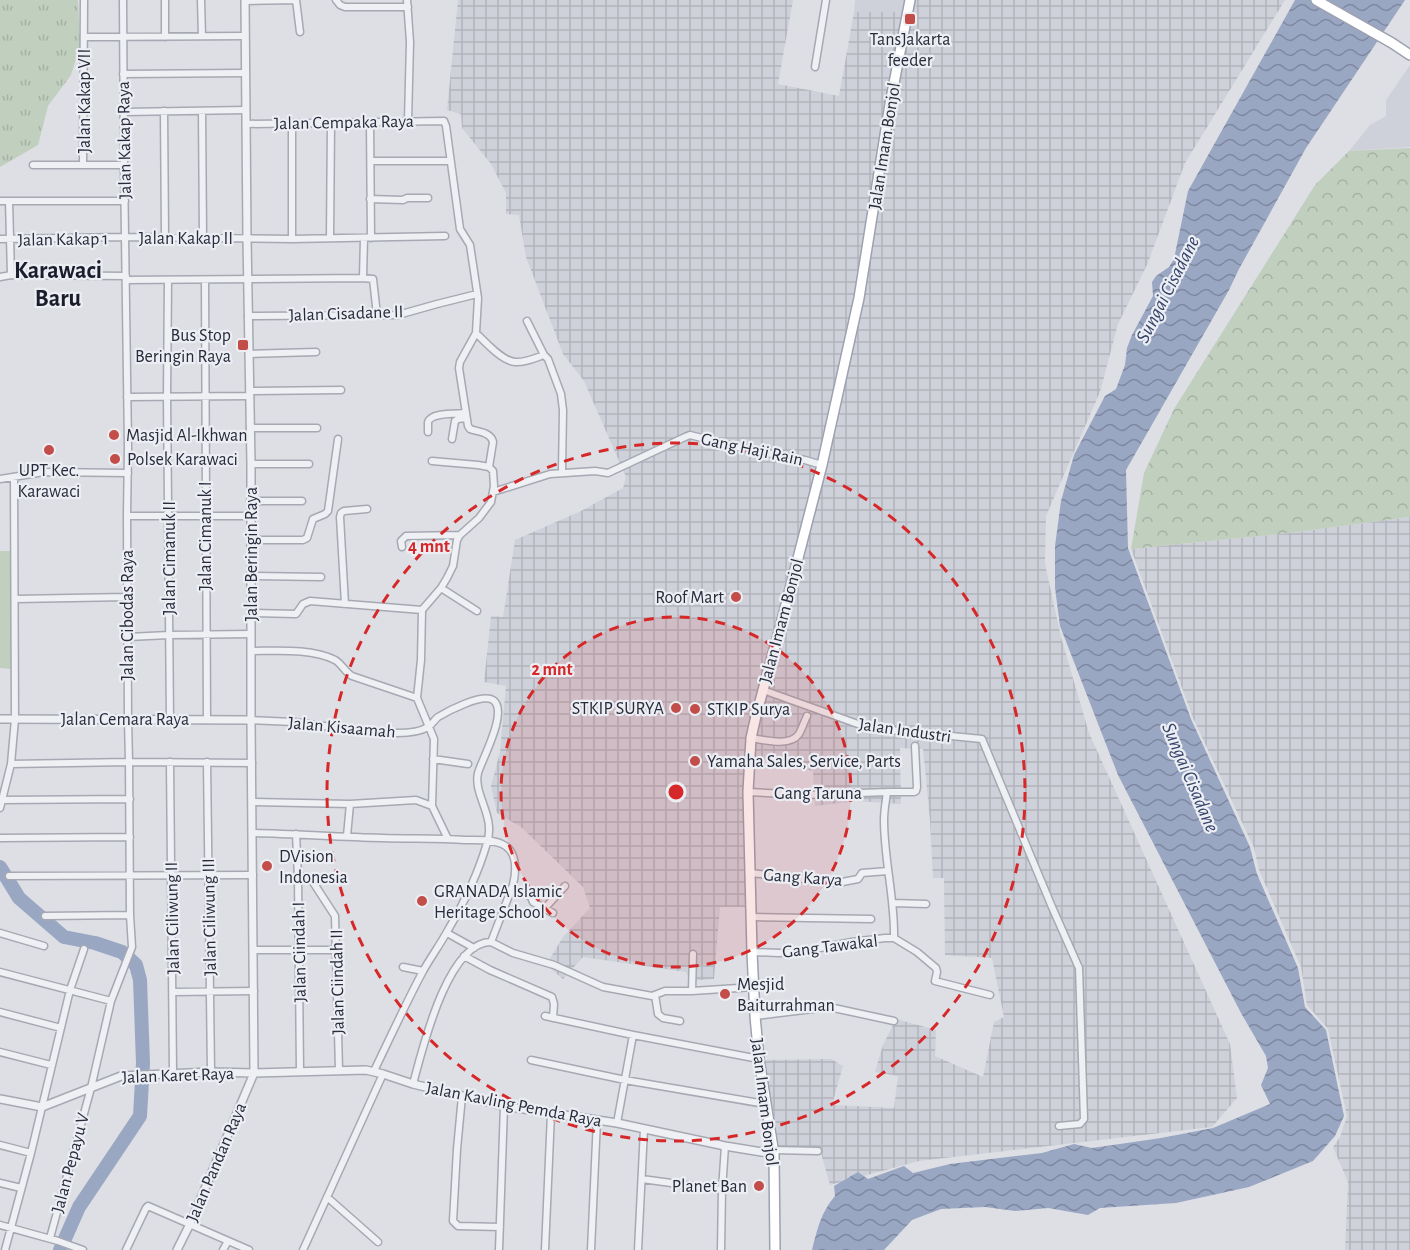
<svg xmlns="http://www.w3.org/2000/svg" width="1410" height="1250" viewBox="0 0 1410 1250" font-family="'Alegreya Sans',sans-serif">
	<style>
		.built { fill: #cfd1da }
		.industrial { fill: url(#industrial-grid) }
		.grass { fill: url(#grass-tufts) }
		.forest { fill: url(#forest-crowns) }
		.pitch { fill: #c0cfbe }
		.water { fill: url(#water-waves) }
		.lines { fill: none; stroke-linecap: round; stroke-linejoin: round }
		.river { stroke: #9aa7c3; stroke-width: 14 }
		.minor-casing { stroke: #a6a9b2; stroke-width: 9 }
		.tertiary-casing { stroke: #a6a9b2; stroke-width: 10 }
		.primary-casing { stroke: #9da1b0; stroke-width: 12 }
		.minor { stroke: #eff0f4; stroke-width: 6 }
		.tertiary { stroke: #eff0f4; stroke-width: 7 }
		.primary { stroke: #fff; stroke-width: 9 }
		.ring { fill: none; stroke: #d62828; stroke-width: 3; stroke-dasharray: 10 8 }
		.poi-dot { fill: #c34d49; stroke: #eceef3; stroke-width: 2 }
		.labels { text-anchor: middle; stroke-width: 4.5; stroke-linejoin: round; paint-order: stroke }
		.poi-label { font-size: 18px; fill: #272b3b; stroke: #eceef3; text-anchor: start }
		.street-label { font-size: 18px; fill: #272b3b; stroke: #eceef3 }
		.water-label { font-size: 20px; font-style: italic; fill: #35446b; stroke: #eceef3 }
		.district-label { font-size: 24px; font-weight: bold; fill: #1a1d2b; stroke: #eceef3 }
		.centre { fill: #d62828; stroke: #eceef3; stroke-width: 3 }
		.ring-label { font-size: 18px; text-anchor: middle; font-weight: bold; fill: #d62828; stroke: #eceef3; stroke-width: 4.5; stroke-linejoin: round; paint-order: stroke }
	</style>
	<defs>
		<pattern id="industrial-grid" width="8" height="8" patternUnits="userSpaceOnUse" patternTransform="scale(1.5)"><rect width="8" height="8" fill="#cfd1da"/><path d="M0 4h8M4 0v8" fill="none" stroke="#b2b4bc"/></pattern>
		<pattern id="grass-tufts" width="24" height="20" patternUnits="userSpaceOnUse" patternTransform="scale(1.5)"><rect width="24" height="20" fill="#c0cfbe"/><path d="M3 7l-1-3M5 7V3M7 7l1-3M15 17l-1-3M17 17v-4M19 17l1-3" fill="none" stroke="#a5b2a4"/></pattern>
		<pattern id="forest-crowns" width="20" height="18" patternUnits="userSpaceOnUse" patternTransform="scale(1.5)"><rect width="20" height="18" fill="#c0cfbe"/><path d="M2 6a3 3 0 1 1 6 0M12 15a3 3 0 1 1 6 0" fill="none" stroke="#a5b2a4"/></pattern>
		<pattern id="water-waves" width="16" height="10" patternUnits="userSpaceOnUse" patternTransform="scale(1.5)"><rect width="16" height="10" fill="#9aa7c3"/><path d="M0 5q4-4 8 0t8 0" fill="none" stroke="#7e88a0"/></pattern>
	</defs>
	<rect width="100%" height="100%" fill="#dddfe5"/>
	<path class="built" d="M855 0H917L915 12H854Z
		M1410 65V147L1349 151 1370 125 1386 116V100Z"/>
	<path class="industrial" d="M458 0H793L778 84 839 96 854 12H915L917 0H1285L1185 163 1147 265 1118 324 1100 392 1046 516 1045 564 1061 637 1089 733 1230 1044 1237 1098 1212 1127 919 1161 830 1185 821 1153 780 1151 765 1060 831 1059 843 1066 832 1105 894 1108 898 1076 875 1072 883 1045 896 1019 936 1030 935 1056 983 1077 994 1022 1004 1017 992 958 945 955 944 878H933L930 820 923 749 900 748 901 804 856 801 815 806 813 771 747 755 745 768 746 907H720L714 979 690 981 686 972 583 957 563 979 546 965 563 937 590 908 583 887 521 827 497 813 491 786 500 752 506 686 484 682 491 616 503 617 515 540 581 511 623 488 626 477 584 381 563 354 526 257 519 215 506 214V193L491 164 462 128 461 114 447 110Z
		M1410 517V1250H1345L1348 1182 1333 1147 1340 1137 1347 1116 1328 1029 1307 1005 1301 967 1259 870 1254 848 1193 718 1131 549 1289 533Z"/>
	<path class="grass" d="M0 0H78L80 46 71 75 48 106 38 145 0 167Z"/>
	<path class="forest" d="M1410 148V517L1289 533 1131 549 1144 473 1174 409 1315 185 1349 151Z"/>
	<path class="pitch" d="M0 551H11V669L0 668Z"/>
	<path class="water" d="M1295 0H1405L1306 148 1239 269 1229 290 1126 470 1128 548 1191 719 1250 847 1257 874 1298 968 1305 1007 1326 1030 1344 1116 1335 1136 1313 1161 1249 1187 1176 1203 1100 1208 1088 1215 1048 1208 1015 1211 985 1207 941 1209 912 1220 884 1250H812C817 1230 821 1212 835 1196L834 1186 858 1172 868 1179 904 1166 913 1173 950 1164 1042 1153 1074 1144 1092 1148 1161 1138 1213 1128 1270 1104 1261 1085 1268 1068 1266 1056 1241 1013 1118 775 1060 626 1055 588V546L1061 501 1074 455 1105 396 1116 389 1125 365 1127 348 1132 335 1153 296 1152 282 1156 276 1169 267 1174 259 1188 191Z"/>
	<g class="lines">
		<path class="river" d="M0 867 19 898 64 937 95 943 122 952 136 965 140 980 143 1063 140 1116 79 1207 60 1250"/>
		<g class="minor-casing">
			<path id="minor" d="M201 0 202 36
				M296 0 300 32
				M336 0 340 5 345 7H408
				M407 0 410 42 408 121
				M245 1 296 0
				M84 37 245 36
				M165 37V0
				M815 67 826 0
				M123 74 245 73
				M164 111 165 237
				M202 111 203 237
				M124 112 246 110
				M370 122 371 238
				M292 123V239
				M246 124 444 121 446 126 460 229 470 245 478 298 476 333 460 362 459 368 468 426 470 429C478 432 491 432 493 442L489 467
				M371 161H450
				M83 164 84 0
				M33 165H124
				M370 199 403 200 407 198H428
				M0 201H125
				M9 201 11 275
				M330 238 331 123
				M0 239 126 237 292 239 445 236
				M0 277 11 275 126 276
				M363 278 373 279 377 315
				M126 280 363 278 364 238
				M168 280 167 396 170 720
				M205 280 207 720
				M248 316 398 315 437 304 477 294
				M527 321 544 355
				M476 333C485 342 502 361 515 362 525 363 535 358 544 355L548 359 561 394 563 410 562 472
				M249 354 316 352
				M250 391 341 390
				M127 397 250 396
				M250 428H317
				M428 432C428 431 428 423 428 422 431 412 456 414 465 413
				M452 439 455 421 458 419 466 418
				M432 461 478 465 489 467 493 471 494 486 491 502 479 518 460 535 457 540 453 566 447 578 441 588 422 610 421 660 417 698 434 739 432 806
				M251 464H309
				M0 479 44 472 128 473
				M493 492 550 474 595 471 608 473 685 437 690 435 750 450 805 460 822 465
				M250 501H302
				M127 516H251
				M251 540H303L307 538 313 519 325 514 328 511 338 439
				M402 547 401 541 406 536 460 535
				M251 576 321 577
				M441 588 477 611
				M15 599 127 597
				M345 604 340 517 341 513 344 511 367 509
				M251 613 296 614 303 604 310 601 422 610
				M128 637 169 635 251 634
				M251 651C276 651 312 648 335 660 342 664 345 672 352 676L417 698
				M763 690 869 728 982 739 1052 907 1079 968 1084 1119 1080 1124 1059 1126
				M251 720 294 722 339 728 397 733C407 733 420 732 428 727 432 725 434 720 438 717 448 711 482 693 493 700 509 711 482 759 478 773 473 795 496 816 487 843 478 874 464 903 448 930 440 945 430 958 422 973 405 1005 390 1038 374 1071
				M751 738C764 740 790 747 799 734 802 729 804 722 807 716
				M433 759 468 764
				M170 762 173 1073
				M207 762 211 1072
				M11 764 129 762 252 763
				M748 792 805 795 887 792H914L916 791 917 787 915 746
				M887 792C886 801 884 810 884 820 884 860 895 899 894 938
				M1 800 130 799
				M252 802 350 804 416 800 432 806 448 839
				M0 808 11 764 15 719 14 477
				M252 833C296 834 339 837 382 838 410 839 438 838 465 840 477 840 491 839 502 844 518 851 516 872 513 885L491 942
				M296 834 298 877 300 1071
				M347 836 350 804
				M0 838 130 837
				M751 873 837 883 858 879 862 873 888 871
				M9 876 253 875
				M298 877H307L311 879 335 916 339 1070
				M512 888 531 897 533 902 553 913
				M893 903 926 904
				M545 908 565 886
				M45 916 130 915
				M752 917 871 919
				M0 933 44 946
				M447 933 474 948
				M491 942 513 953 554 965 603 987 652 996 665 991H692L754 987
				M253 950H336
				M752 952 779 953 804 951 852 942 885 938H894L917 952 936 968 937 972 935 981 990 995
				M464 956 490 970 552 997 554 1004 553 1018
				M403 967 423 971
				M0 972 111 1001
				M692 991 693 954
				M173 992 254 991
				M655 995 658 1014 663 1018 680 1021
				M0 1012 61 1028
				M545 1016 633 1035 759 1059
				M755 1016 829 1007 894 1021
				M0 1052 51 1065
				M531 1060 625 1080 765 1104
				M413 1084C422 1051 447 942 491 942
				M462 1096 457 1149 453 1221 458 1226 500 1227
				M617 1123 633 1035
				M0 1145 31 1153
				M773 1150 818 1151
				M642 1179 722 1190
				M0 1183 21 1188
				M327 1197 378 1242
				M0 1225 58 1241 83 1250
				M50 1238 91 1088 111 1001 132 947 130 915 129 762 128 719 127 516 128 447 124 165 123 0
				M5 1250 31 1153 70 990 84 949
				M126 1250 146 1208 148 1206 249 1250
				M223 1250 228 1241
				M303 1250 383 1074
				M499 1250 504 1106
				M545 1250 551 1114
				M591 1250 597 1120
				M638 1250 644 1129
				M721 1250 722 1190 725 1146"/>
		</g>
		<g class="tertiary-casing">
			<path id="tertiary" d="M0 719 251 720
				M0 1099 42 1107 121 1076 211 1072 254 1073 366 1070 383 1074 413 1084 504 1106 617 1123 725 1146 774 1154
				M177 1250 190 1224 254 1073 251 720V464L247 238 245 0"/>
		</g>
		<g class="primary-casing">
			<path id="primary" d="M1316 0 1392 43 1410 55
				M775 1250 774 1154 759 1059 755 1016 752 952 748 792 751 738 756 716 781 624 822 465 859 298 890 104 910 0"/>
		</g>
		<use href="#minor" class="minor"/>
		<use href="#tertiary" class="tertiary"/>
		<use href="#primary" class="primary"/>
	</g>
	<circle cx="676" cy="792" r="175" fill="#d62828" fill-opacity=".12"/>
	<g class="ring">
		<circle cx="676" cy="792" r="175"/>
		<circle cx="676" cy="792" r="349"/>
	</g>
	<g class="poi-dot">
		<rect x="904" y="13" width="12" height="12" rx="3"/>
		<rect x="237" y="339" width="12" height="12" rx="3"/>
		<circle cx="114" cy="435" r="6"/>
		<circle cx="49" cy="450" r="6"/>
		<circle cx="115" cy="459" r="6"/>
		<circle cx="736" cy="597" r="6"/>
		<circle cx="676" cy="708" r="6"/>
		<circle cx="695" cy="709" r="6"/>
		<circle cx="695" cy="761" r="6"/>
		<circle cx="267" cy="866" r="6"/>
		<circle cx="422" cy="901" r="6"/>
		<circle cx="725" cy="994" r="6"/>
		<circle cx="759" cy="1186" r="6"/>
	</g>
	<g class="labels">
		<g class="poi-label">
			<text x="910" y="45" text-anchor="middle">TansJakarta<tspan x="910" dy="21">feeder</tspan></text>
			<text x="231" y="341" text-anchor="end">Bus Stop<tspan x="231" dy="21">Beringin Raya</tspan></text>
			<text x="126" y="441">Masjid Al-Ikhwan</text>
			<text x="127" y="465">Polsek Karawaci</text>
			<text x="49" y="476" text-anchor="middle">UPT Kec.<tspan x="49" dy="21">Karawaci</tspan></text>
			<text x="724" y="603" text-anchor="end">Roof Mart</text>
			<text x="664" y="714" text-anchor="end">STKIP SURYA</text>
			<text x="707" y="715">STKIP Surya</text>
			<text x="707" y="767">Yamaha Sales, Service, Parts</text>
			<text x="279" y="862">DVision<tspan x="279" dy="21">Indonesia</tspan></text>
			<text x="434" y="897">GRANADA Islamic<tspan x="434" dy="21">Heritage School</tspan></text>
			<text x="737" y="990">Mesjid<tspan x="737" dy="21">Baiturrahman</tspan></text>
			<text x="747" y="1192" text-anchor="end">Planet Ban</text>
		</g>
		<g class="street-label">
			<text transform="translate(84 101) rotate(-90)" y="6">Jalan Kakap VII</text>
			<text transform="translate(344 122) rotate(-1)" y="6">Jalan Cempaka Raya</text>
			<text transform="translate(124 140) rotate(-91)" y="6">Jalan Kakap Raya</text>
			<text transform="translate(884 146) rotate(-81)" y="6">Jalan Imam Bonjol</text>
			<text x="186" y="244">Jalan Kakap II</text>
			<text transform="translate(63 239) rotate(-1)" y="6">Jalan Kakap 1</text>
			<text transform="translate(346 313) rotate(-2)" y="6">Jalan Cisadane II</text>
			<text transform="translate(752 449) rotate(12)" y="6">Gang Haji Rain</text>
			<text transform="translate(205 536) rotate(-90)" y="6">Jalan Cimanuk I</text>
			<text transform="translate(251 554) rotate(-90)" y="6">Jalan Beringin Raya</text>
			<text transform="translate(169 558) rotate(-90)" y="6">Jalan Cimanuk II</text>
			<text transform="translate(127 615) rotate(-90)" y="6">Jalan Cibodas Raya</text>
			<text transform="translate(781 621) rotate(-75)" y="6">Jalan Imam Bonjol</text>
			<text x="125" y="725">Jalan Cemara Raya</text>
			<text transform="translate(342 727) rotate(5)" y="6">Jalan Kisaamah</text>
			<text transform="translate(905 730) rotate(8)" y="6">Jalan Industri</text>
			<text x="818" y="799">Gang Taruna</text>
			<text transform="translate(803 877) rotate(4)" y="6">Gang Karya</text>
			<text transform="translate(209 917) rotate(-91)" y="6">Jalan Ciliwung III</text>
			<text transform="translate(172 918) rotate(-91)" y="6">Jalan Ciliwung II</text>
			<text transform="translate(830 946) rotate(-7)" y="6">Gang Tawakal</text>
			<text transform="translate(299 952) rotate(-91)" y="6">Jalan Ciindah I</text>
			<text transform="translate(337 982) rotate(-91)" y="6">Jalan Ciindah II</text>
			<text transform="translate(178 1075) rotate(-2)" y="6">Jalan Karet Raya</text>
			<text transform="translate(765 1102) rotate(83)" y="6">Jalan Imam Bonjol</text>
			<text transform="translate(514 1104) rotate(11)" y="6">Jalan Kavling Pemda Raya</text>
			<text transform="translate(216 1162) rotate(-67)" y="6">Jalan Pandan Raya</text>
			<text transform="translate(70 1163) rotate(-75)" y="6">Jalan Pepayu V</text>
		</g>
		<g class="water-label">
			<text transform="translate(1167 289) rotate(-63)" y="7">Sungai Cisadane</text>
			<text transform="translate(1191 777) rotate(67)" y="7">Sungai Cisadane</text>
		</g>
		<g class="district-label">
			<text x="58" y="278">Karawaci<tspan x="58" dy="28">Baru</tspan></text>
		</g>
	</g>
	<circle cx="676" cy="792" r="9" class="centre"/>
	<g class="ring-label">
		<text x="429" y="552">4 mnt</text>
		<text x="552" y="675">2 mnt</text>
	</g>
</svg>
